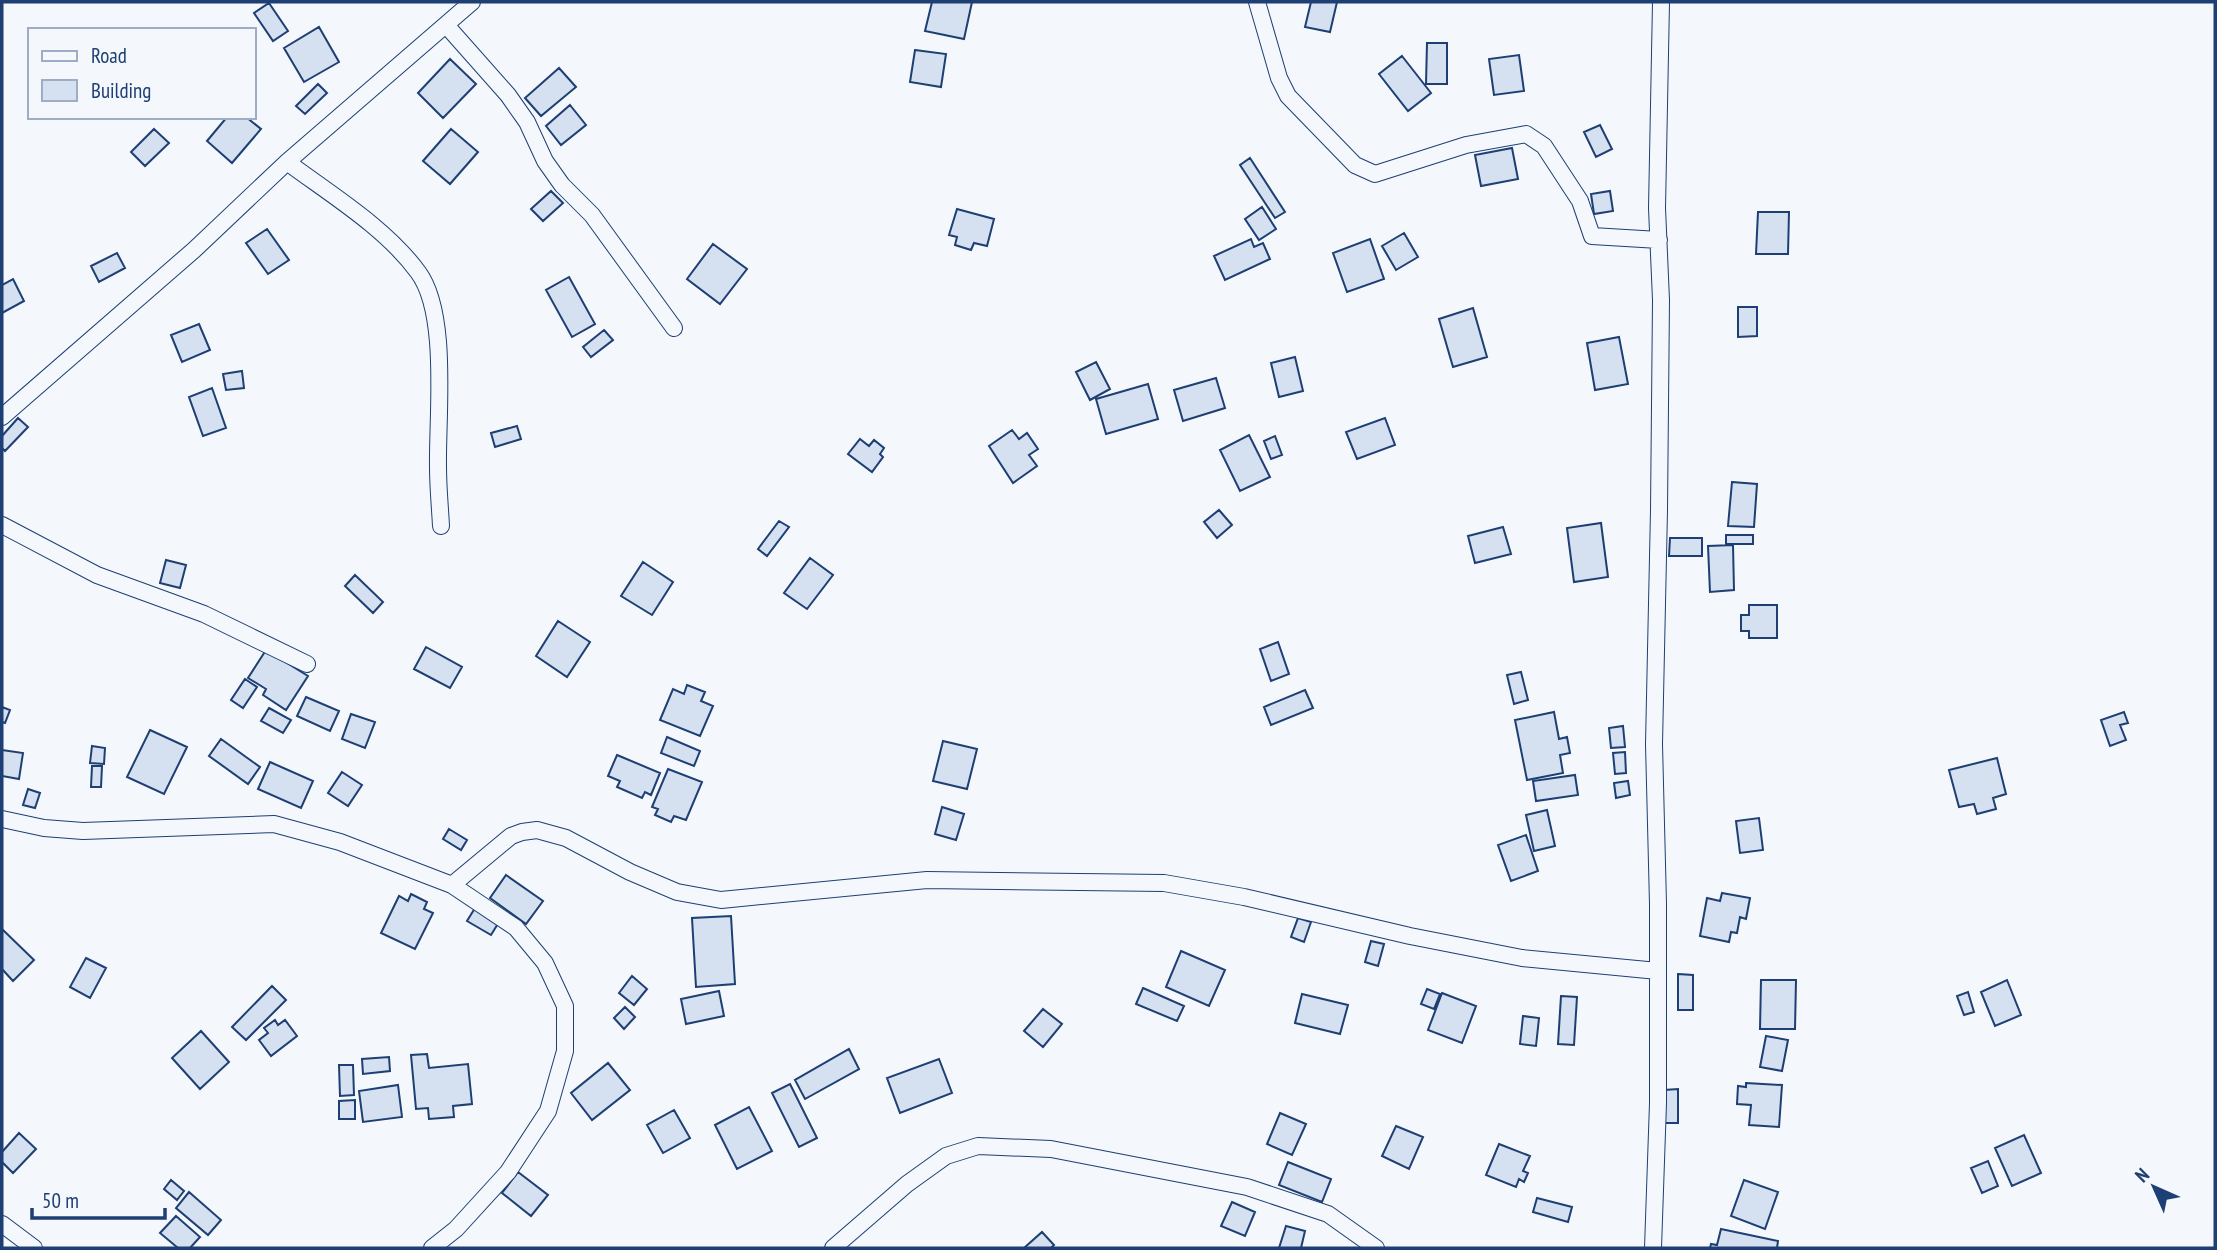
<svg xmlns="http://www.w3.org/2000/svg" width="2217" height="1250" viewBox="0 0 2217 1250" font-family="'PT Sans Narrow',sans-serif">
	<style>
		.building { fill: #d5e0f0; stroke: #1d3f73; stroke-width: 2 }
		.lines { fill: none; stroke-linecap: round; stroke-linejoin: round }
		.street-casing { stroke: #1d3f73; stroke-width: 18 }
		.street { stroke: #f4f7fb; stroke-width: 16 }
	</style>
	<rect width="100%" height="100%" fill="#f4f7fb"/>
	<path class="building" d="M932 2H972L964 39 925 31Z
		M1311 2H1337L1330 32 1305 27Z
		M269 3 288 31 273 41 254 13Z
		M319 27 339 62 304 82 284 48Z
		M1427 43H1447V84H1426Z
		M915 50 946 54 941 87 910 82Z
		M1519 55 1524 91 1494 95 1489 59Z
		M1402 56 1431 93 1408 111 1379 74Z
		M450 59 476 84 443 118 418 93Z
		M559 68 576 87 541 116 525 98Z
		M318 84 327 93 305 114 296 106Z
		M570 105 586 125 561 145 546 126Z
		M227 117H246L261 129 232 163 207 141Z
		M1600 125 1612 149 1596 157 1584 132Z
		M154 129 169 143 145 166 131 152Z
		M451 129 478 152 450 184 423 161Z
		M1512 148 1518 179 1481 186 1475 155Z
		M1250 158 1285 212 1275 218 1240 165Z
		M551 191 563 203 543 221 531 209Z
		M1610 191 1613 211 1594 214 1591 194Z
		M1262 207 1276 229 1259 240 1245 219Z
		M957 209 994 219 987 246 974 243 971 250 955 245 957 237 949 235Z
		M1758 212H1789L1788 254H1756Z
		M267 229 289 260 268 274 246 243Z
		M1404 233 1418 257 1396 270 1382 246Z
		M1251 239 1254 247 1263 243 1270 259 1225 280 1214 256Z
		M1370 239 1384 279 1347 292 1333 253Z
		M713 244 747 269 720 304 687 279Z
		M117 253 125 268 99 282 91 266Z
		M569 277 595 324 572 337 546 290Z
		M13 279 24 301 2 313V285Z
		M1738 307H1757V336L1738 337Z
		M1473 308 1487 357 1453 367 1439 319Z
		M199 324 210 350 182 362 171 335Z
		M604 330 613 340 591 357 583 347Z
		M1619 337 1628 384 1595 390 1587 343Z
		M1295 357 1303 391 1279 397 1271 363Z
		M1096 362 1110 389 1090 400 1076 372Z
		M242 371 244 388 226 390 223 374Z
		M1216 378 1225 408 1183 421 1174 390Z
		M1148 384 1158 419 1106 434 1096 399Z
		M212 388 226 428 203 436 189 397Z
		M18 418 28 427 5 451 2 448V436Z
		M1385 418 1395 445 1357 459 1346 432Z
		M517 426 521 439 495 447 491 433Z
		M1012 430 1019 439 1027 433 1038 449 1029 455 1037 466 1013 483 989 446Z
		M1249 435 1270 477 1240 491 1220 450Z
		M1275 436 1282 455 1271 459 1264 441Z
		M860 439 869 446 874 440 884 448 880 454 883 457 872 472 848 454Z
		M1732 482 1757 484 1754 527 1728 526Z
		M1219 510 1232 525 1217 538 1204 522Z
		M779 521 789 527 767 556 758 549Z
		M1601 523 1608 577 1574 582 1567 528Z
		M1503 527 1511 554 1475 563 1468 536Z
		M1726 535H1753V544H1726Z
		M1670 538H1702V556H1669Z
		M1733 545 1734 590 1710 592 1708 546Z
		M810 558 833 575 807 609 784 593Z
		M166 560 186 565 180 588 160 583Z
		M643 562 673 582 652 615 621 596Z
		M355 575 383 602 373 613 345 586Z
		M1749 605H1777V638H1749V631H1741V615H1749Z
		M558 621 590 642 567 677 536 656Z
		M1278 642 1289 674 1271 681 1260 649Z
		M426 647 462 667 450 688 414 669Z
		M266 650 308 676 286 710 263 695 266 689 248 678Z
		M1521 672 1528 700 1514 704 1507 675Z
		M245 679 257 687 243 708 231 700Z
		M687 685 705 692 701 701 713 706 700 736 660 720 673 689 684 694Z
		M1305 690 1313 708 1271 725 1264 707Z
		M306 697 339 711 330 731 297 716Z
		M2 707 10 710 5 723 2 722Z
		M269 708 291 720 283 733 261 721Z
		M1554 712 1559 739 1567 737 1570 753 1560 755 1563 773 1527 780 1515 720Z
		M2124 712 2128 723 2120 725 2126 740 2110 746 2101 720Z
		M351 714 375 722 365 748 342 739Z
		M1623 726 1625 747 1611 748 1609 728Z
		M150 730 187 747 164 794 127 777Z
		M667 737 700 751 694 766 661 753Z
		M221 739 260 767 248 784 209 756Z
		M943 741 977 749 967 789 933 781Z
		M92 746 105 748 104 764 90 763Z
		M2 750 23 753 19 779 2 776Z
		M1625 752 1626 773 1615 774 1613 753Z
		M617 755 660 773 651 795 645 792 642 798 617 787 620 781 608 776Z
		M1997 758 2006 794 1993 798 1996 809 1977 814 1974 804 1959 807 1949 770Z
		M270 762 313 781 301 808 258 789Z
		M92 766H102L101 787H91Z
		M668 769 702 782 686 820 674 816 671 822 655 815 658 809 652 807Z
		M342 772 362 785 348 806 328 793Z
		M1575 775 1578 795 1536 801 1533 781Z
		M1628 781 1630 795 1616 798 1614 783Z
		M28 789 40 793 35 808 23 805Z
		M942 807 964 814 956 840 935 834Z
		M1547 810 1555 846 1534 851 1526 815Z
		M1759 818 1763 850 1740 853 1736 821Z
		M449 829 467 840 461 850 443 839Z
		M1526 835 1538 871 1511 881 1498 845Z
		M506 875 543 901 526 924 490 898Z
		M1722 893 1750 898 1746 919 1740 917 1737 933 1731 932 1729 942 1700 936 1707 898 1720 901Z
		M411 894 427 902 424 909 433 913 415 949 381 933 399 896 408 901Z
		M475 908 499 922 491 935 467 921Z
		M731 916 735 984 696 987 692 918Z
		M1298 918 1311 922 1304 942 1291 937Z
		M2 929 34 960 13 981 2 969Z
		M1371 941 1384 944 1378 966 1365 962Z
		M1181 951 1225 970 1209 1006 1166 987Z
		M86 958 106 968 90 998 70 987Z
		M1678 974 1693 975V1010H1678Z
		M632 976 647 989 634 1005 619 993Z
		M1761 980H1796L1795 1029H1760Z
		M2007 980 2021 1015 1995 1026 1981 992Z
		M272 986 286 1000 246 1040 232 1027Z
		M1143 988 1184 1006 1177 1021 1136 1004Z
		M1427 989 1440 994 1434 1009 1421 1004Z
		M719 991 724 1016 686 1024 681 999Z
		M1968 992 1974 1012 1964 1015 1957 996Z
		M1442 993 1476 1006 1462 1043 1428 1030Z
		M1302 994 1348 1005 1340 1034 1295 1023Z
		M1561 996 1577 997 1574 1045 1558 1044Z
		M625 1007 635 1017 624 1029 614 1018Z
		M1043 1009 1062 1024 1043 1047 1024 1031Z
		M1523 1016 1539 1018 1536 1046 1520 1044Z
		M275 1020 278 1025 285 1020 297 1036 271 1056 259 1040 268 1033 264 1028Z
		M201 1031 229 1062 200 1089 172 1058Z
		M1766 1036 1788 1040 1782 1071 1760 1067Z
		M849 1049 859 1069 805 1099 795 1080Z
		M427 1054 429 1068 468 1064 472 1104 453 1106 454 1117 429 1119 428 1108 416 1109 411 1055Z
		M389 1057 390 1071 363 1074 362 1059Z
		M939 1059 952 1093 900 1113 887 1078Z
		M608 1063 630 1090 592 1120 571 1093Z
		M339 1065H353L354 1095 340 1096Z
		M1746 1083 1782 1085 1779 1127 1749 1125 1751 1105 1737 1104 1738 1086 1746 1087Z
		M790 1084 817 1138 799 1147 772 1093Z
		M398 1085 402 1117 363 1122 359 1091Z
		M1678 1089V1123H1664V1090Z
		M355 1100V1119H339V1101Z
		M749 1107 772 1151 737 1169 715 1125Z
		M674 1110 690 1138 663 1153 647 1125Z
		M1280 1113 1306 1124 1292 1155 1267 1144Z
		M1396 1126 1423 1137 1409 1169 1382 1156Z
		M19 1133 36 1149 13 1173 2 1162V1152Z
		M2024 1135 2041 1173 2012 1186 1995 1148Z
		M1499 1144 1530 1156 1523 1171 1528 1173 1524 1182 1519 1179 1516 1187 1486 1175Z
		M1988 1161 1998 1186 1982 1193 1971 1168Z
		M1288 1162 1331 1179 1322 1202 1279 1185Z
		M518 1172 548 1195 531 1216 502 1193Z
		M171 1180 184 1191 177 1200 164 1189Z
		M1744 1180 1778 1192 1765 1229 1731 1216Z
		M189 1192 221 1220 208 1235 176 1208Z
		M1537 1198 1572 1207 1568 1222 1533 1212Z
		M1232 1202 1255 1212 1245 1236 1221 1226Z
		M176 1216 200 1237 190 1248H178L160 1233Z
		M1286 1226 1305 1231 1301 1248H1279Z
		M1721 1229 1778 1241 1777 1248H1710L1711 1244 1717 1245Z
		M1042 1232 1054 1245 1051 1248H1024Z"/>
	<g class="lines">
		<g class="street-casing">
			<path id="street" d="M1257 2 1279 78 1288 96 1355 165 1375 174 1466 145 1526 134 1544 146 1580 201 1592 236 1659 240
				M446 25 508 95 527 122 545 161 562 185 592 215 674 328
				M287 162C330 194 386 228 418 272 449 313 437 416 438 467 438 487 440 507 441 526
				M2 417 194 250 287 162 472 2
				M2 525 97 575 204 614 307 664
				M2 819 44 828 83 831 274 824 340 842 452 885 516 928 545 963 565 1006V1051L548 1111 508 1172 456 1229 432 1248
				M452 885 511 836 522 832 537 830 566 838 630 872 677 892 721 900 927 880 1164 883 1244 897 1410 936 1522 958 1658 971
				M2 1224 34 1248
				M833 1248 907 1184 946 1156 978 1146 1051 1149 1247 1187 1328 1214 1376 1248
				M1653 1248 1658 1103V904L1654 744 1659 510 1661 300 1657 208 1661 2"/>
		</g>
		<use href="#street" class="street"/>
	</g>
	<rect width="2217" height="1250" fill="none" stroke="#1d3f73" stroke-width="7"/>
	<rect x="28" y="28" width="228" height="91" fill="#f4f7fb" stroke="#9eadc5" stroke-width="2"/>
	<rect x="42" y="51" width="35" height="10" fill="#f4f7fb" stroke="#9eadc5" stroke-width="2"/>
	<text x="91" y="63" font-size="21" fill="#1d3f73">Road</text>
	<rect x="42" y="80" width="35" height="21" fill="#d5e0f0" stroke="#9eadc5" stroke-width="2"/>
	<text x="91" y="98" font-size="21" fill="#1d3f73">Building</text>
	<g transform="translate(2154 1187) rotate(315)" stroke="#f4f7fb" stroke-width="5" paint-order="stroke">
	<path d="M0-5L12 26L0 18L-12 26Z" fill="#1d3f73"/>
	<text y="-10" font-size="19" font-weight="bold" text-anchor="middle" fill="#1d3f73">N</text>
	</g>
	<path d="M32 1208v10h133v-10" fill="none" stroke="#1d3f73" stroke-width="3.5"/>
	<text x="42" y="1208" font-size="21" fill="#1d3f73" stroke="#f4f7fb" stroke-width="5" paint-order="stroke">50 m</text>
</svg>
